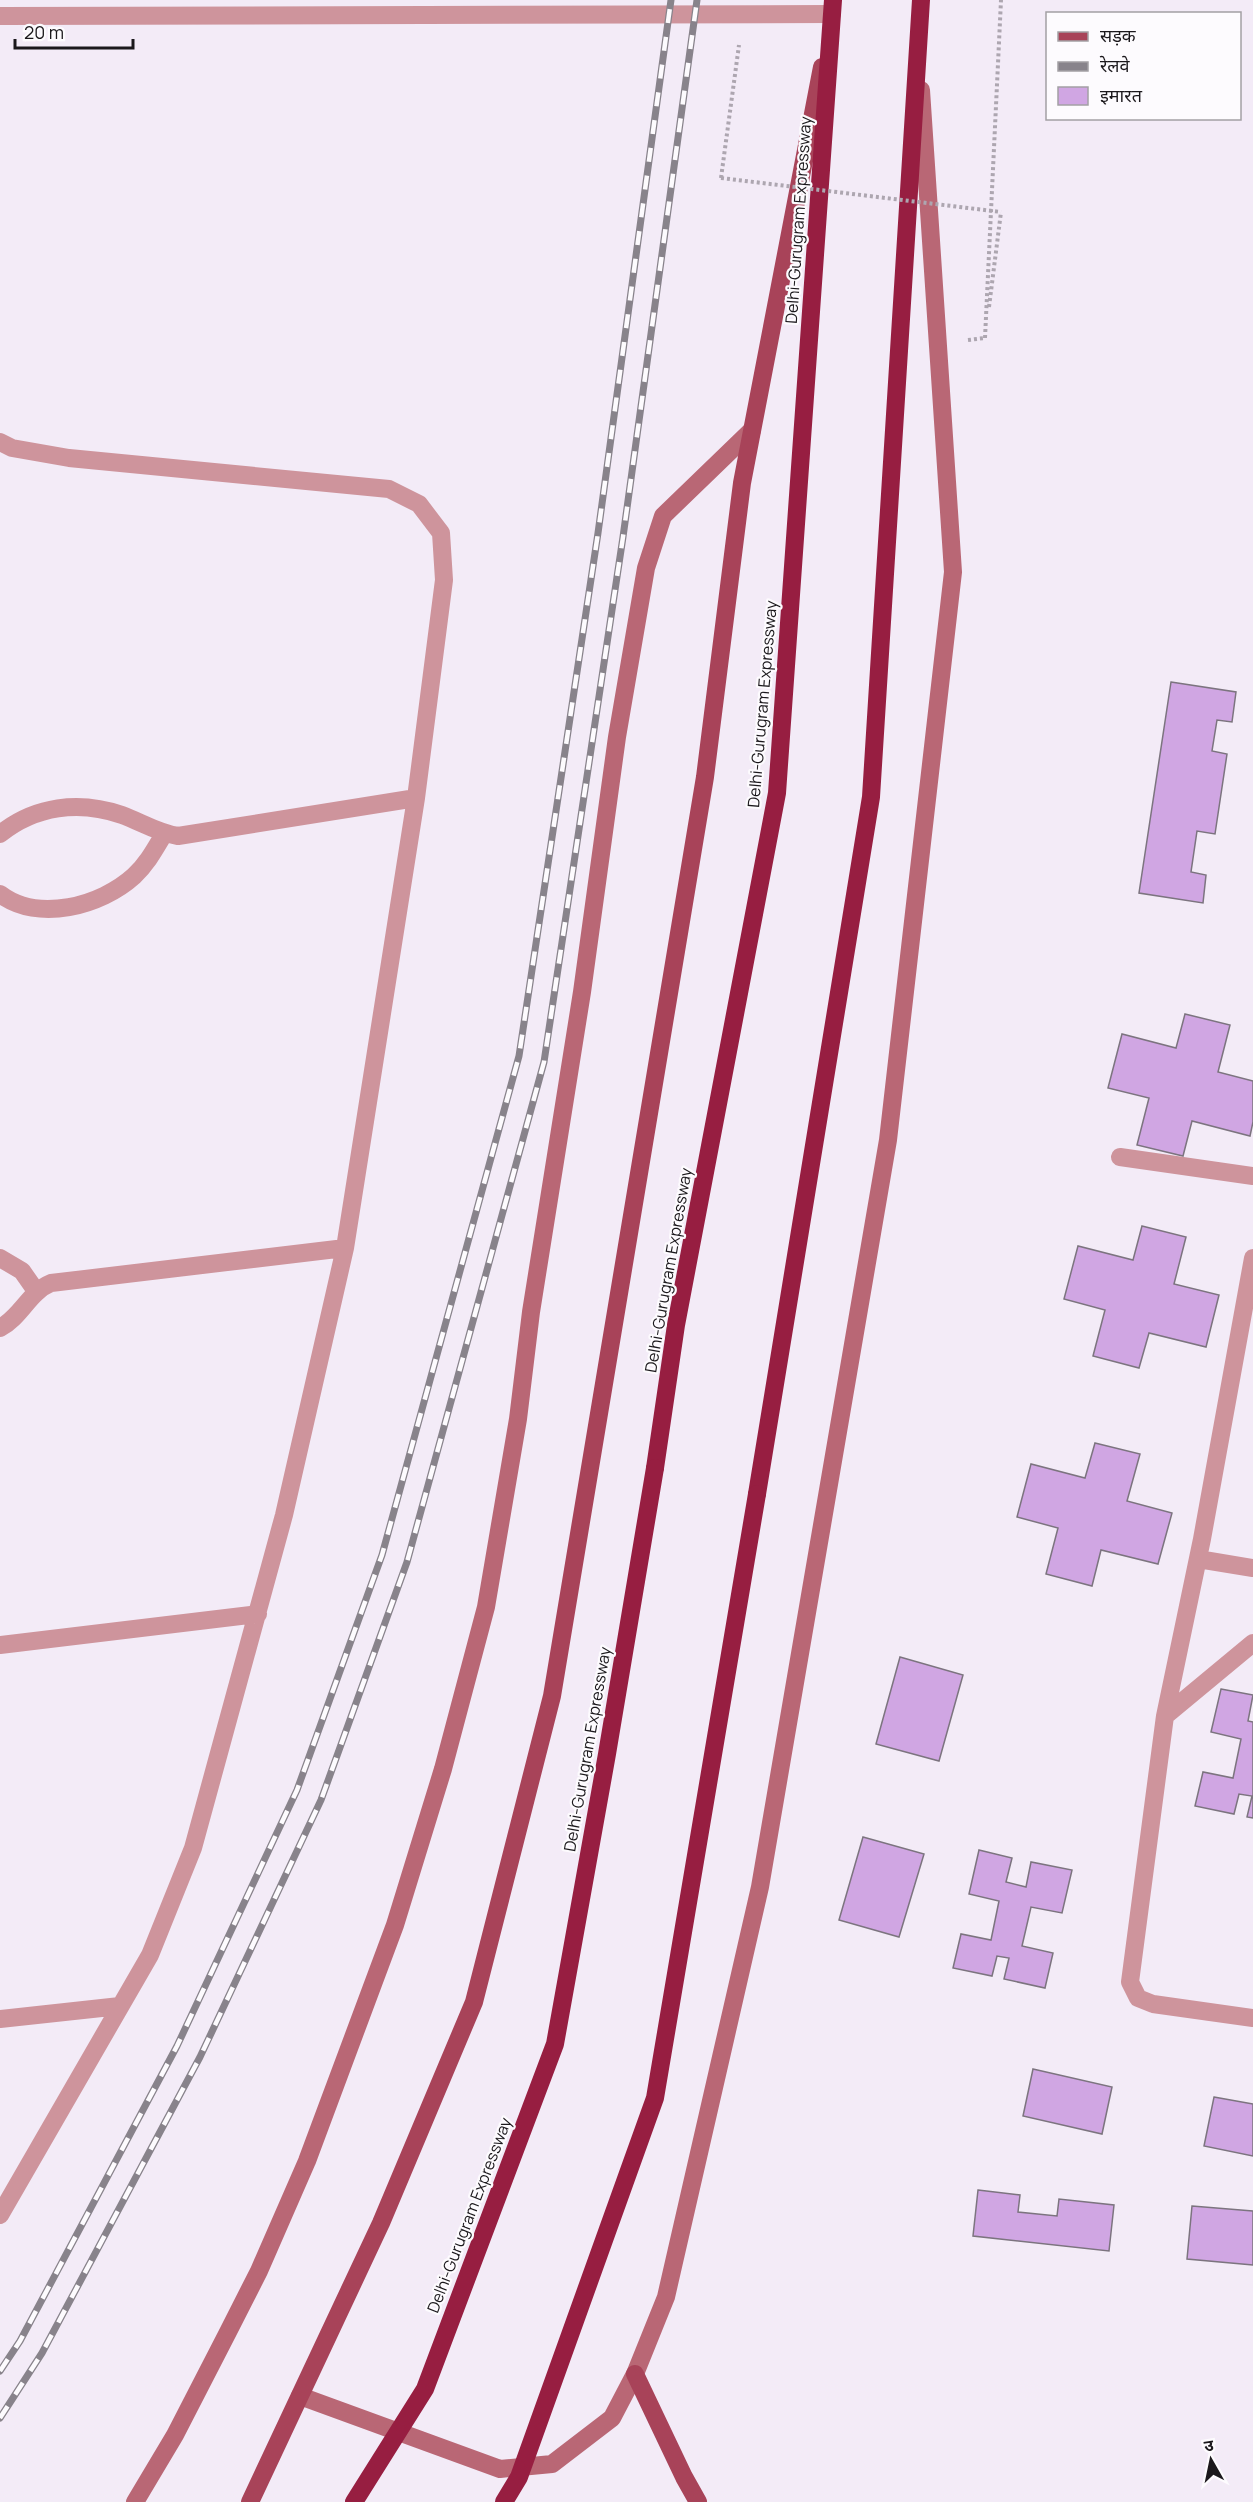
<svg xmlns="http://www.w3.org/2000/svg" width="1253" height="2502" viewBox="0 0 1253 2502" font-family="Manrope,'Noto Sans Devanagari',sans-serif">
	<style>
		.building { fill: #d0a6e3; stroke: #7c747f; stroke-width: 1.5 }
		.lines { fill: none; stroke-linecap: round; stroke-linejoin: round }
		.path { stroke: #ada6b0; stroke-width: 4; stroke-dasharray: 3 3; stroke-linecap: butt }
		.lane { stroke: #ce949c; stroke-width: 18 }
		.street { stroke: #ce949c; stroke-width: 18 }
		.secondary { stroke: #b96775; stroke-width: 18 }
		.primary { stroke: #a84359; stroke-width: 18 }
		.highway { stroke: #971e41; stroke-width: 18 }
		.rail-casing { stroke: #88838b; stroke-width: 7 }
		.rail { stroke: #fdfbfe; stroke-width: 4.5; stroke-dasharray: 14; stroke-linecap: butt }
		.path-bridge { stroke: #ada6b0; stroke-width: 4; stroke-dasharray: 3 3; stroke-linecap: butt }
		.highway-bridge { stroke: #971e41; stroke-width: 18 }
		.labels { text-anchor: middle; stroke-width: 4.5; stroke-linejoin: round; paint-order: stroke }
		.street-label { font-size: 16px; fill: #1b181c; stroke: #fdfbfe }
	</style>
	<rect width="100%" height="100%" fill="#f3ebf7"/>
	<path class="building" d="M1171 682 1236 692 1232 722 1217 720 1212 751 1227 754 1215 834 1197 831 1191 872 1206 875 1203 903 1139 893Z
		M1185 1014 1230 1025 1218 1072 1253 1081V1122L1250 1136 1192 1121 1183 1156 1137 1145 1149 1098 1108 1088 1122 1034 1176 1048Z
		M1142 1226 1186 1237 1174 1284 1219 1295 1206 1347 1149 1333 1139 1368 1093 1356 1105 1310 1064 1299 1078 1246 1133 1260Z
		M1095 1443 1140 1454 1127 1501 1172 1513 1158 1564 1101 1550 1092 1586 1046 1574 1058 1528 1017 1517 1031 1464 1085 1478Z
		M900 1657 963 1675 939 1761 876 1744Z
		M1221 1689 1253 1695 1248 1721 1253 1722V1818L1247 1817 1252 1796 1239 1794 1234 1814 1195 1806 1203 1772 1233 1778 1241 1739 1211 1732Z
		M863 1837 924 1854 899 1937 839 1920Z
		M979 1850 1012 1858 1006 1882 1026 1887 1031 1862 1072 1870 1062 1913 1031 1907 1022 1946 1053 1953 1045 1988 1004 1979 1009 1958 997 1956 992 1976 953 1968 961 1934 991 1940 999 1901 969 1894Z
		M1033 2069 1112 2087 1102 2134 1023 2116Z
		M1214 2097 1253 2104V2156L1204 2146Z
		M978 2190 1020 2195 1018 2212 1057 2216 1059 2199 1114 2205 1109 2251 973 2236Z
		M1192 2206 1253 2211V2265L1187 2259Z"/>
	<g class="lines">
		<path class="path" d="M721 178 739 45
			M989 307 1001 212
			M985 338 1001 0
			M968 340 985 338"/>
		<path class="lane" d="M1120 1157 1253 1176
			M1253 1258 1202 1539 1165 1716 1130 1982 1138 1998 1153 2004 1253 2018
			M1198 1559 1253 1568
			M1165 1716 1253 1643"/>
		<path class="street" d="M0 16 832 14
			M0 442 12 448 69 458 389 489 419 504 441 533 444 580 416 798 345 1248 284 1515 193 1848 150 1955 0 2215
			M0 834C35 806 79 800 122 815 141 822 158 833 178 836L416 798
			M0 894C38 923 101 906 134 876 147 864 155 849 164 834
			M0 1258 22 1271 36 1291
			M0 1328C21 1317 29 1292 51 1283L345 1248
			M0 1645 258 1614
			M0 2019 120 2006"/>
		<path class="secondary" d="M300 2396 500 2469 552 2464 612 2418 635 2374 666 2297 760 1887 888 1140 953 572 921 90
			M135 2502 175 2435 227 2334 259 2271 307 2161 395 1925 443 1769 486 1607 518 1419 531 1312 582 992 617 737 646 568 663 516 752 430"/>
		<path class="primary" d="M635 2374 684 2477 698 2502
			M250 2502 381 2223 474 2002 552 1696 705 777 742 483 822 67"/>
		<path class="highway" d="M655 1468 676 1325 777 793 833 0
			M757 1494 871 797 921 0"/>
		<g class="rail-casing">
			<path id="rail" d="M0 2371 20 2341 177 2046 297 1790 382 1555 519 1056 598 533 671 0
				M0 2418 42 2353 200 2057 321 1800 407 1562 544 1062 623 537 697 0"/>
		</g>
		<use href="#rail" class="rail"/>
		<path class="path-bridge" d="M721 178 1001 212"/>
		<path class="highway-bridge" d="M354 2502 425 2389 555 2044 607 1754 655 1468
			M504 2502 519 2477 655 2098 757 1494"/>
	</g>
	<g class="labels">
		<g class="street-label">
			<text transform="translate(798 220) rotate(-86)" y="6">Delhi-Gurugram Expressway</text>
			<text transform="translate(762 704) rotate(-85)" y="6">Delhi-Gurugram Expressway</text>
			<text transform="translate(668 1270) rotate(-80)" y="6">Delhi-Gurugram Expressway</text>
			<text transform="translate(587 1749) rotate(-80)" y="6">Delhi-Gurugram Expressway</text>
			<text transform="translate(469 2215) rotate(-69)" y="6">Delhi-Gurugram Expressway</text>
		</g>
	</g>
	<rect x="1046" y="12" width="195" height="108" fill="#fdfbfe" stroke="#a3a0a4" stroke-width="1.5"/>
	<rect x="1058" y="32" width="30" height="9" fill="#a84359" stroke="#a3a0a4" stroke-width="1.5"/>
	<text x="1100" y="42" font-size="18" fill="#1b181c">सड़क</text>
	<rect x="1058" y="62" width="30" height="9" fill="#88838b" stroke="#a3a0a4" stroke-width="1.5"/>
	<text x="1100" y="72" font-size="18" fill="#1b181c">रेलवे</text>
	<rect x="1058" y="87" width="30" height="18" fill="#d0a6e3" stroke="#a3a0a4" stroke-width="1.5"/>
	<text x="1100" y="102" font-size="18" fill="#1b181c">इमारत</text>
	<g transform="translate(1211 2460) rotate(351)" stroke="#fdfbfe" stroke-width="4.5" paint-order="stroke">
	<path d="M0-4.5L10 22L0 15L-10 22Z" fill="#1b181c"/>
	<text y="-9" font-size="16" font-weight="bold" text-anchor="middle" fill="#1b181c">उ</text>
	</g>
	<path d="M15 39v9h118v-9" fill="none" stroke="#1b181c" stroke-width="3"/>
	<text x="24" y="39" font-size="18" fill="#1b181c" stroke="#fdfbfe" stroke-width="4.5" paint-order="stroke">20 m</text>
</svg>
